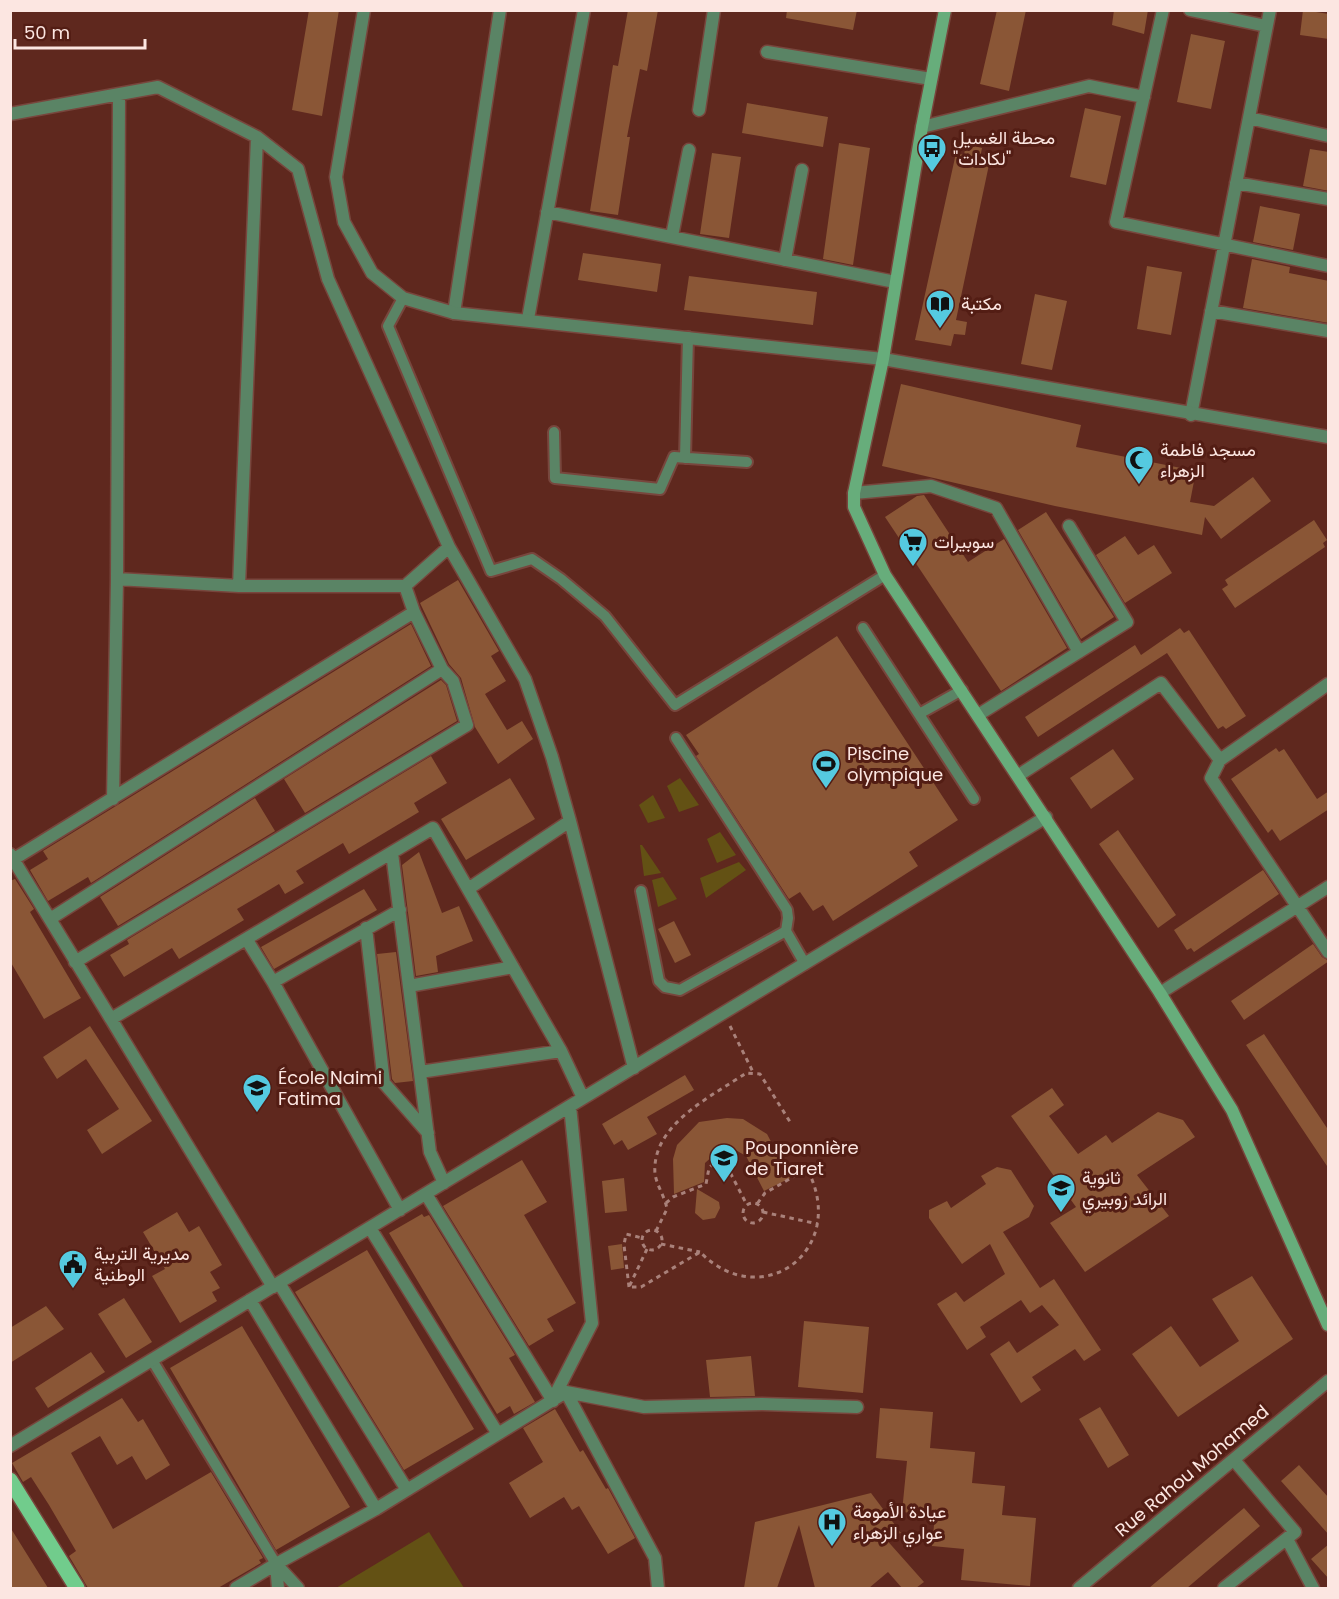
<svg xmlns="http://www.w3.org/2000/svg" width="1339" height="1599" viewBox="0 0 1339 1599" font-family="Poppins,Vazirmatn,sans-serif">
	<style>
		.green { fill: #635114 }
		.building { fill: #8a5636 }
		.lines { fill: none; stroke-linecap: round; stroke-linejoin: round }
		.service-casing { stroke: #78463d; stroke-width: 14 }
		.minor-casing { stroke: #78463d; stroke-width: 15 }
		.tertiary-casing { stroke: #78463d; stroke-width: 15 }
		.secondary-casing { stroke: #78463d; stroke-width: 15 }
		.primary-casing { stroke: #78463d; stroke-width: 18 }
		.path { stroke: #a9817a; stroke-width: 3; stroke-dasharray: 4.5 4.5; stroke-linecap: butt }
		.service { stroke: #5a8465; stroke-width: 10 }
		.minor { stroke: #5a8465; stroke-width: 12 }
		.tertiary { stroke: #5a8465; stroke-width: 12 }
		.secondary { stroke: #67ad7b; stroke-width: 12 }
		.primary { stroke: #71cc8c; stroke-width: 15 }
		.labels { text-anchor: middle; stroke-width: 6; stroke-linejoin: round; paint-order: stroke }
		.poi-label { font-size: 18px; fill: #fce6e1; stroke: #531d14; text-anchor: start }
		.street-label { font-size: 18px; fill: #fce6e1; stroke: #531d14 }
	</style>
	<rect width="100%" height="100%" fill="#5f281e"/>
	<path class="green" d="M680 778 699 805 679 812 667 786Z
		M653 795 665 818 648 823 639 805Z
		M720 832 736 855 717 863 707 839Z
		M640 845H642L661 873 644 876Z
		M739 862 746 870 706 898 700 878Z
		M663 877 677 899 658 907 652 880Z
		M429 1532 464 1588H336Z"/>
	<path class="building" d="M309 10H339L322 116 292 110Z
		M628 10H658L647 71 640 69 627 137H630L618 215 590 211 613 65 618 66Z
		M787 10H857L853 30 786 18Z
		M997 10H1026L1009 91 980 84Z
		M1114 10H1148L1144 34 1112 25Z
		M1303 10 1329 14V39L1300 35Z
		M1191 34 1225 41 1211 109 1177 102Z
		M747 103 828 117 823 147 742 133Z
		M1085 108 1121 116 1106 185 1070 177Z
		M839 143 870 148 853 265 823 259Z
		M966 144 982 148 980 158 990 160 956 320 967 322 965 335 954 334 951 346 915 340 956 153 964 155Z
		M1310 149 1329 152V191L1303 186Z
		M712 153 741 157 729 238 700 234Z
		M1260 206 1300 214 1293 250 1253 242Z
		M583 253 661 264 657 292 578 280Z
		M1252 259 1290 267 1289 273 1329 281V323L1243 308Z
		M1147 266 1182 272 1171 335 1137 329Z
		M689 276 817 292 813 325 684 310Z
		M1035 294 1067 301 1052 370 1021 364Z
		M901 384 1081 425 1076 447 1196 471 1190 502 1214 506 1253 477 1271 501 1221 539 1205 517 1202 535 1055 506 882 466Z
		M924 495 968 562 1004 539 1067 648 1001 691 885 517 917 496Z
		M1046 512 1114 617 1081 639 1018 530Z
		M1314 520 1327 540 1323 543 1325 547 1235 608 1222 589 1228 585 1225 580Z
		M1125 536 1138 555 1154 545 1172 573 1125 603 1096 555Z
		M458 580 499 651 491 656 506 681 485 694 507 730 522 721 533 739 498 764 475 727 461 678 449 664 420 603Z
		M411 624 431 666 91 883 88 877 48 901 30 870 48 859 43 851Z
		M1180 628 1184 633 1189 630 1246 716 1226 729 1223 726 1218 729 1167 653 1038 737 1025 717 1135 645 1141 655Z
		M837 636 958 820 909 852 918 866 833 921 823 905 813 911 800 892 789 899 696 756 699 754 686 735Z
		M441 680 446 685 457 721 305 813 284 779Z
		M1276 748 1279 752 1284 749 1317 799 1329 791V809L1280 841 1272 829 1268 833 1231 779Z
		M1113 749 1134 779 1091 809 1070 778Z
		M431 756 447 783 414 803 419 812 349 854 343 843 296 871 304 883 285 894 279 884 237 909 244 920 179 959 172 948 124 977 110 955 129 944 127 940Z
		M510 778 535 819 466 860 441 819Z
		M255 798 275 831 118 926 100 897Z
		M1118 830 1176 915 1158 928 1099 844Z
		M419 852 442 913 459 906 473 941 436 956 438 972 416 976 402 865Z
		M1263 870 1279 894 1194 952 1191 948 1187 950 1174 930Z
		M15 879 34 909 30 912 81 998 44 1019 10 961V881Z
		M364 889 377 910 274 969 261 947Z
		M674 921 691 955 675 963 658 929Z
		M1313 944 1322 957 1329 961 1244 1020 1231 1001Z
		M396 952 413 1081 395 1083 392 1079 377 954Z
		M90 1026 152 1121 102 1154 87 1130 119 1109 86 1059 57 1079 43 1057Z
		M1264 1034 1329 1131V1169L1246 1045Z
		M685 1075 694 1090 647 1117 657 1134 628 1150 622 1140 614 1145 602 1124Z
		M1052 1088 1064 1105 1049 1116 1078 1154 1106 1135 1112 1143 1158 1112 1183 1120 1195 1137 1137 1175 1169 1216 1085 1272 1050 1223 1076 1207 1011 1116Z
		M727 1118 743 1119 767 1134 790 1178 764 1191 746 1156 732 1148 716 1153 705 1163 704 1182 674 1194 673 1159 677 1145 699 1122Z
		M522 1160 547 1202 524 1215 576 1303 547 1319 554 1331 529 1346 443 1206Z
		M997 1167 1011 1170 1034 1206 1029 1217 1003 1232 1040 1288 1054 1279 1101 1350 1084 1361 1075 1349 1032 1377 1041 1390 1021 1403 990 1354 1009 1341 1017 1353 1059 1325 1042 1305 1030 1313 1021 1300 980 1327 986 1337 967 1350 937 1304 956 1292 964 1302 1005 1274 990 1244 962 1264 929 1218V1210L947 1201 951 1208 986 1184 981 1176Z
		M624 1178 627 1211 605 1213 602 1181Z
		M697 1189 719 1202 720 1208 715 1218 703 1220 695 1213Z
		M177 1212 189 1232 199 1226 222 1265 210 1272 220 1288 212 1292 217 1301 180 1323 152 1276 165 1269 143 1232Z
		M422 1214 424 1217 429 1215 515 1355 509 1358 535 1402 514 1414 510 1406 497 1414 389 1233Z
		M622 1244 624 1268 611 1270 608 1246Z
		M367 1250 474 1429 404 1470 295 1292Z
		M1252 1276 1293 1339 1178 1417 1132 1354 1171 1326 1200 1367 1239 1341 1212 1299Z
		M124 1298 152 1342 126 1358 98 1314Z
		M46 1306 64 1329 10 1363V1328Z
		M804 1321 869 1327 863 1393 798 1387Z
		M242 1326 350 1507 276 1550 170 1368Z
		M91 1352 105 1372 48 1408 35 1388Z
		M751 1356 755 1396 710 1397 706 1360Z
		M122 1398 138 1422 143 1419 170 1465 146 1480 132 1456 117 1465 100 1436 71 1453 113 1529 211 1472 263 1558 259 1560 261 1563 218 1588H88L69 1556 76 1551 49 1505 31 1477 23 1482 12 1463Z
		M1100 1407 1129 1455 1108 1468 1079 1419Z
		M880 1408 933 1412 930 1448 975 1452 972 1483 1005 1486 1002 1515 1036 1518 1030 1586 961 1580 964 1549 932 1546 935 1515 902 1512 907 1461 876 1458Z
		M555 1409 580 1452 583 1450 606 1489 608 1488 635 1538 608 1554 579 1506 572 1510 564 1497 530 1518 509 1483 543 1462 523 1428Z
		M1299 1465 1329 1498V1535L1281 1481Z
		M871 1493 901 1533 884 1537 924 1582 916 1588H902L888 1572 869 1588H815L799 1525 777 1588H744L755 1522Z
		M1244 1508 1260 1526 1187 1588H1149Z
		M10 1527 48 1588H10Z
		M1329 1544V1579L1311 1559Z"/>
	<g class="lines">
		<g class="service-casing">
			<path id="service" d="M403 298 388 326 491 571 532 559 561 579 605 616 675 705 885 575
				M554 432 555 478 660 489 674 457 747 462
				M685 458 688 337
				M863 628 974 799
				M919 714 962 690
				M641 891 659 981 665 987 680 990 786 931 788 918 787 910 676 738
				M786 931 805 964
				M152 1360 276 1564"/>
		</g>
		<g class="minor-casing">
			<path id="minor" d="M1163 10 1116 222 1328 266
				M1190 10 1266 26
				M767 52 931 79
				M699 110 714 10
				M10 114 158 87 257 137 298 169 328 279 449 547 525 679 552 757 570 821 634 1068
				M1249 118 1328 136
				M922 127 1089 86 1144 97
				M1236 183 1328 199
				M547 212 895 282
				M672 236 689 150
				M785 260 802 170
				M1211 311 1328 331
				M454 313 500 10
				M528 319 584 10
				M1191 415 1270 10
				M854 493 931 486 996 508 1079 652
				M117 579 239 586H405
				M239 586 257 137
				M978 715 1127 622 1069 526
				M1220 760 1211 778 1328 952
				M1019 775 1161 683 1220 760 1328 684
				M113 799 117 579 119 96
				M392 853 430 1152 444 1183
				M10 854 111 1019 433 828 561 1051 583 1098
				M14 859 414 612 405 586 449 547
				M468 889 570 821
				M50 919 442 669
				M366 928 384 1083 428 1133
				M247 940 273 982 400 910
				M75 962 467 725 453 681 442 669 414 612
				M273 982 400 1210
				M409 986 513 967
				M1160 993 1328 887
				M111 1019 273 1287
				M420 1072 561 1051
				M426 1194 553 1401
				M370 1228 498 1434
				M279 1283 407 1490
				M250 1300 376 1509
				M566 1392 655 1558 658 1588
				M553 1399 592 1323 570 1106
				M10 1446 1046 817
				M1287 1539 1313 1588
				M276 1564 298 1588
				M276 1564 278 1588
				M236 1588 276 1564 376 1509 566 1392 644 1407 762 1404 857 1407
				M1224 1588 1295 1532 1234 1460"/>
		</g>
		<g class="tertiary-casing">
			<path id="tertiary" d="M364 10 336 177 344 222 372 273 403 298 454 313 883 359 1328 437
				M1079 1588 1328 1381"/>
		</g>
		<g class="secondary-casing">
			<path id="secondary" d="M945 10 922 127 883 359 854 493V507L885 575 1160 993 1232 1110 1328 1325"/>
		</g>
		<g class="primary-casing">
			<path id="primary" d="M10 1480 77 1588"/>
		</g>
		<path class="path" d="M730 1026 753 1072
			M666 1203 673 1197 706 1184 709 1168 721 1155 747 1205
			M743 1213a10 10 0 1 1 20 0a10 10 0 1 1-20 0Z
			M763 1212 818 1224
			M642 1240a10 10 0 1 1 20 0a10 10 0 1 1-20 0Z
			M656 1231 667 1209C665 1197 657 1186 655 1174 651 1124 713 1096 746 1073L760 1074 792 1125
			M661 1244 700 1252
			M647 1249 629 1287H641L700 1252C762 1315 850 1249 807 1169L765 1193 757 1204
			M629 1287 624 1245 626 1234 642 1238"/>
		<use href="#service" class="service"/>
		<use href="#minor" class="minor"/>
		<use href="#tertiary" class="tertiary"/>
		<use href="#secondary" class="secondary"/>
		<use href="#primary" class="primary"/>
	</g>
	<defs>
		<g id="bus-pin" transform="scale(1.5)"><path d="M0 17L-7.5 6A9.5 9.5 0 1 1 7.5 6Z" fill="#55cae0" stroke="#531d14"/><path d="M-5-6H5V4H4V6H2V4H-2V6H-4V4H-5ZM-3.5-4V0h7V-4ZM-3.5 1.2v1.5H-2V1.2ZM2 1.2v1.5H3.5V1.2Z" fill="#111"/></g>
		<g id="library-pin" transform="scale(1.5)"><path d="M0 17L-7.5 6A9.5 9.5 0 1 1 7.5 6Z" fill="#55cae0" stroke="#531d14"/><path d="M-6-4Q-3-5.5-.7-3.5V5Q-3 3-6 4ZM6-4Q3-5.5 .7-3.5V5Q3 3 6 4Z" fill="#111"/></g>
		<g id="mosque-pin" transform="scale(1.5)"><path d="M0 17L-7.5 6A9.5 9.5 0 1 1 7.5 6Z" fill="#55cae0" stroke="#531d14"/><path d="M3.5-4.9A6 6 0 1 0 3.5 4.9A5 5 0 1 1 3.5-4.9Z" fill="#111"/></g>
		<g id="supermarket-pin" transform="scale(1.5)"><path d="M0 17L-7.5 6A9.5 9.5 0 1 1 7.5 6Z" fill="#55cae0" stroke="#531d14"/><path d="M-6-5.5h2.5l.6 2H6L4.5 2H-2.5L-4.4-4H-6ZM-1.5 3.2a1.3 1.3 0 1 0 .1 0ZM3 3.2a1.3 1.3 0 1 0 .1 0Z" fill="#111"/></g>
		<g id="stadium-pin" transform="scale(1.5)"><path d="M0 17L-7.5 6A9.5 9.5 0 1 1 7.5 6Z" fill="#55cae0" stroke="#531d14"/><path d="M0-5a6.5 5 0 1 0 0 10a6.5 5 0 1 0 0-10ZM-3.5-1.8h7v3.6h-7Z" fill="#111"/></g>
		<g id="school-pin" transform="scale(1.5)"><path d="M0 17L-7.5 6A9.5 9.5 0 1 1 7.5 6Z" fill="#55cae0" stroke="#531d14"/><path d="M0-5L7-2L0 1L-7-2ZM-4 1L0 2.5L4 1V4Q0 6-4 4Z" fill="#111"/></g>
		<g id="civic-pin" transform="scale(1.5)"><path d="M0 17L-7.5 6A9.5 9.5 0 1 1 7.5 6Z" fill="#55cae0" stroke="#531d14"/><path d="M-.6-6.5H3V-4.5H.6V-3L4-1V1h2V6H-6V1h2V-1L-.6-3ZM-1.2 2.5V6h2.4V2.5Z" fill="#111"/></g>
		<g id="hospital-pin" transform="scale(1.5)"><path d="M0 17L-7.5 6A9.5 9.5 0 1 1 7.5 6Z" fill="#55cae0" stroke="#531d14"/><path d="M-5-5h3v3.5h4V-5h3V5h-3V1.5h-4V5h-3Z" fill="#111"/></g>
	</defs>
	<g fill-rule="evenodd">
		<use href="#bus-pin" x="932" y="148"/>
		<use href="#library-pin" x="940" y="304"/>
		<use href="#mosque-pin" x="1139" y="460"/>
		<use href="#supermarket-pin" x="913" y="542"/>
		<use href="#stadium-pin" x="826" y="764"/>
		<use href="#school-pin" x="257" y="1088"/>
		<use href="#school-pin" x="724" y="1158"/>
		<use href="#school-pin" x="1061" y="1188"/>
		<use href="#civic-pin" x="73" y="1264"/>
		<use href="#hospital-pin" x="832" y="1522"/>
	</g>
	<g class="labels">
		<g class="poi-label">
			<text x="953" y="144">محطة الغسيل<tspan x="953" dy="21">"لكادات"</tspan></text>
			<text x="961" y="310">مكتبة</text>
			<text x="1160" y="456">مسجد فاطمة<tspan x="1160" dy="21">الزهراء</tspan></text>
			<text x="934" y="548">سوبيرات</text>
			<text x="847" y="760">Piscine<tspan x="847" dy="21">olympique</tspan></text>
			<text x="278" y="1084">École Naimi<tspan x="278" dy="21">Fatima</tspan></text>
			<text x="745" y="1154">Pouponnière<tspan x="745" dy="21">de Tiaret</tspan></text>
			<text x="1082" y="1184">ثانوية<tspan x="1082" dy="21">الرائد زوبيري</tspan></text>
			<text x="94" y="1260">مديرية التربية<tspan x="94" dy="21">الوطنية</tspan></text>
			<text x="853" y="1518">عيادة الأمومة<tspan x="853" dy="21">عواري الزهراء</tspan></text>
		</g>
		<g class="street-label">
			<text transform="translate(1192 1471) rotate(-40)" y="6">Rue Rahou Mohamed</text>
		</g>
	</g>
	<rect width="1339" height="1599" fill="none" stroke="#fce6e1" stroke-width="24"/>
	<path d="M15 39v9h130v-9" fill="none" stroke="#fce6e1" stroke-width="3"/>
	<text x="24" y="39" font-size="18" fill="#fce6e1" stroke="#531d14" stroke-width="4.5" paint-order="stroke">50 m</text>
</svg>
